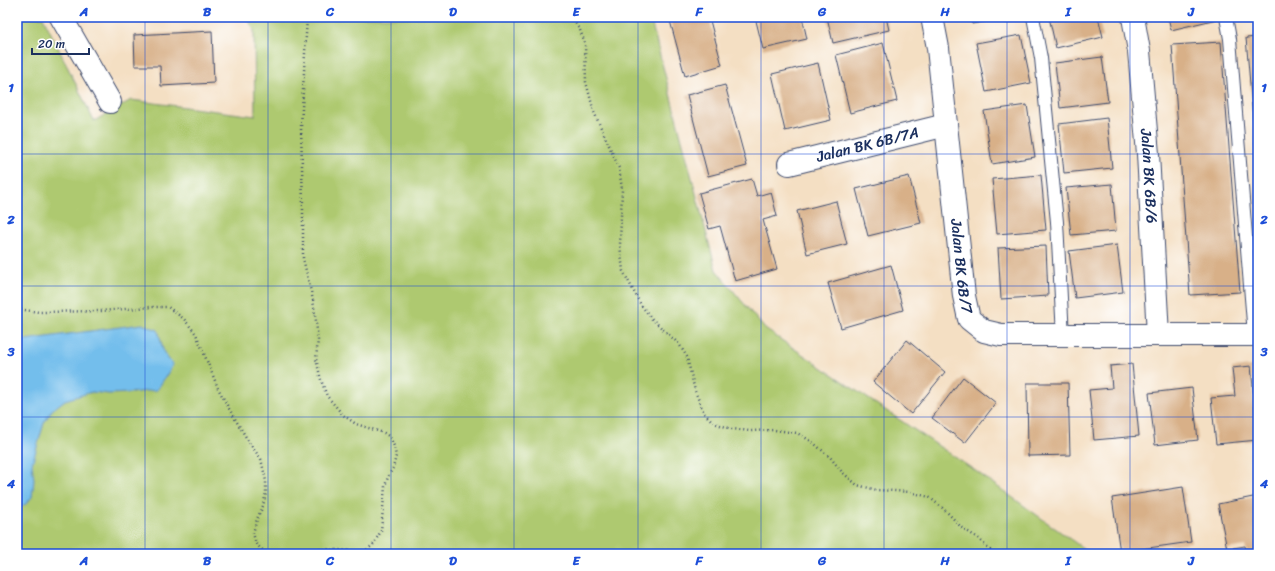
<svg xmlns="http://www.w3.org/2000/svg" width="1275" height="571" viewBox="0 0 1275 571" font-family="Sriracha,sans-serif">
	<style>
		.green { fill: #aec96f; stroke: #647c66 }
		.water { fill: #73beec; stroke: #4776a5 }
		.building { fill: #d8b088 }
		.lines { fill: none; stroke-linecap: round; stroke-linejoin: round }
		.lane-casing { stroke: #3c496d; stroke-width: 14 }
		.street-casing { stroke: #3c496d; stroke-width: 24 }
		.path { stroke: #3c496d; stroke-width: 2.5; stroke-dasharray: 1 3; stroke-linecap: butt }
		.lane { stroke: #fff; stroke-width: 12 }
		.street { stroke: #fff; stroke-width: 22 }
		.grid { fill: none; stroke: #1d4ed8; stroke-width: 1; stroke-opacity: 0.55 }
		.labels { text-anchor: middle; stroke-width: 3; stroke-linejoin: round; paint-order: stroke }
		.street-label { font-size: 15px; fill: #1b2f5e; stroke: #fff }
		.neatline { fill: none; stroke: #1d4ed8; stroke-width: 1.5 }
		.grid-label { font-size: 13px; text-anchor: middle; font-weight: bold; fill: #1d4ed8 }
	</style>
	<rect width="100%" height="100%" fill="#fff"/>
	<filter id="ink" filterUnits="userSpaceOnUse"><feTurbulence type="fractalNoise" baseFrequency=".025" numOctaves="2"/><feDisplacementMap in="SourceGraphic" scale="8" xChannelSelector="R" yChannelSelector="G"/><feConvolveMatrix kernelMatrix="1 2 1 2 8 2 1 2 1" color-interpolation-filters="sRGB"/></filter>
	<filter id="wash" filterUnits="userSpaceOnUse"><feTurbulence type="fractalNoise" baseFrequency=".012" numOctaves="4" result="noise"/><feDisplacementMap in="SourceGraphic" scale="16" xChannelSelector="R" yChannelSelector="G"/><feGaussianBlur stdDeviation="0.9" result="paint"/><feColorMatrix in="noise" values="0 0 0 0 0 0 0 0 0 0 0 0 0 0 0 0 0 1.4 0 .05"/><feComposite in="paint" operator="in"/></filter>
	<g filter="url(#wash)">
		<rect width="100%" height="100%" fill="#f4dfc3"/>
		<path class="green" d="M17 17H43L94 121 131 100 255 116 254 30 247 17H650L716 270 765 329 977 472 1091 554H17Z"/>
		<path class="water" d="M142 324 158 330 164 353 173 365 157 390 129 393 109 394 92 392 65 400 52 410 44 423 32 464 34 480 32 497 26 504 17 508V341Z"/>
		<g id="blocks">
			<path class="building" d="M669 17H709L722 65 685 76Z
				M755 17H802L807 39 763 49Z
				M827 17H886L889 30 833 43Z
				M970 17H1005V18L972 24Z
				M1049 17H1098L1103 37 1056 48Z
				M1168 17H1217V19L1171 30Z
				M1248 17H1258V19L1249 21Z
				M212 31 214 83 161 86 160 66H135L134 35Z
				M1021 35 1031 83 986 92 976 43Z
				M1258 37V163L1257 164 1246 38Z
				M1221 42 1240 292 1190 295 1172 45Z
				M883 43 897 101 850 113 836 55Z
				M1102 57 1108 102 1060 108 1055 63Z
				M818 63 831 120 785 131 772 74Z
				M725 85 747 166 708 176 687 95Z
				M1027 105 1035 157 992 164 984 111Z
				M1107 118 1112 168 1064 173 1059 124Z
				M1041 175 1046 230 997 234 992 179Z
				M909 176 921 223 868 236 856 189Z
				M752 179 757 196 771 192 777 216 763 220 777 269 735 281 720 226 709 229 699 193Z
				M1112 184 1116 231 1071 235 1066 188Z
				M836 201 847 244 807 254 797 211Z
				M1117 245 1123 292 1075 298 1069 251Z
				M1046 246 1048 296 1001 299 998 248Z
				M891 265 903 310 841 328 828 283Z
				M907 340 945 372 911 414 873 382Z
				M1132 364 1139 436 1094 440 1089 390 1112 388 1110 366Z
				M1251 366 1258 440 1216 444 1211 398 1235 396 1232 368Z
				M963 377 996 403 965 443 932 418Z
				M1027 383H1068L1070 455 1028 456Z
				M1192 388 1198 440 1155 445 1149 393Z
				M1183 487 1191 542 1120 552 1112 498Z
				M1258 496V554H1247L1245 546 1227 549 1218 504Z"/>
		</g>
	</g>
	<g filter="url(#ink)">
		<use href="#blocks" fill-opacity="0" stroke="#3c496d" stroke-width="1"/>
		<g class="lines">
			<g class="lane-casing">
				<path id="lane" d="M1033 17 1041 58 1057 222 1063 336
					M1226 17 1230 39 1254 335"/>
			</g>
			<g class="street-casing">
				<g id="street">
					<path d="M61 17 110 102"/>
					<path id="s1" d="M932 17 938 48 964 296 969 319 984 331 1001 335H1258"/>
					<path id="s2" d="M1133 17 1139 51 1148 154 1158 335"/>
					<path id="s3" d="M789 164 946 125"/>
				</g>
			</g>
			<path class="path" d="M571 17 580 30 585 43 586 82 594 112 619 168 622 189 620 245 623 271 641 305 652 319 679 344 687 357 695 391 704 413 714 423 732 429 750 431 775 430 797 433 811 441 830 457 842 472 857 485 877 490 910 492 929 497 945 510 962 528 978 538 990 550 992 554
				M17 309 39 312 101 311 151 307H168L184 319 196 334 218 388 228 407 250 444 261 459 266 481V493L263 506 257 519 253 533 256 544 267 554
				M292 554 305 551 325 549 364 552 373 545 381 531 385 486 388 477 393 468 396 456 394 446 390 437 384 433 356 424 343 415 327 396 321 380 316 359 318 340 316 321 313 300 303 258V206L301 127 307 17"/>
			<use href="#lane" class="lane"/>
			<use href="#street" class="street"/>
		</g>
	</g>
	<path class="grid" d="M145 17V554M268 17V554M391 17V554M514 17V554M638 17V554M761 17V554M884 17V554M1007 17V554M1130 17V554M17 154H1258M17 286H1258M17 417H1258"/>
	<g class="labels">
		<g class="street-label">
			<text dy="5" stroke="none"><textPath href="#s3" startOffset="81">Jalan BK 6B/7A</textPath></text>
			<text dy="5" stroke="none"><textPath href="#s2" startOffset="160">Jalan BK 6B/6</textPath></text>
			<text dy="5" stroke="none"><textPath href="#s1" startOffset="251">Jalan BK 6B/7</textPath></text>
		</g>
	</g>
	<rect width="1275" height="571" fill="none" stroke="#fff" stroke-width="44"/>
	<path d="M32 48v6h57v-6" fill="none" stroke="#1b2f5e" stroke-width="2"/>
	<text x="38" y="48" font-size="12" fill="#1b2f5e" stroke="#ffffff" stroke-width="3" paint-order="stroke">20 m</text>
	<rect x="22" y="22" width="1231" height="527" class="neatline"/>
	<g class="grid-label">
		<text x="84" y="16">A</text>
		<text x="207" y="16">B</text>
		<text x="330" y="16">C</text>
		<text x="453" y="16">D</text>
		<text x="576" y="16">E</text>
		<text x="699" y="16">F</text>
		<text x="822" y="16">G</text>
		<text x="945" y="16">H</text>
		<text x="1068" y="16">I</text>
		<text x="1191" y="16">J</text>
		<text x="11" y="92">1</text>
		<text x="1264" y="92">1</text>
		<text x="11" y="224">2</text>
		<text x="1264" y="224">2</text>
		<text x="11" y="356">3</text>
		<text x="1264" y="356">3</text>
		<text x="11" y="488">4</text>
		<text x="1264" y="488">4</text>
		<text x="84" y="565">A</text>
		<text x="207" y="565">B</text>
		<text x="330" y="565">C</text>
		<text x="453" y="565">D</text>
		<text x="576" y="565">E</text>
		<text x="699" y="565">F</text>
		<text x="822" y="565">G</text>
		<text x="945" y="565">H</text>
		<text x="1068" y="565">I</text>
		<text x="1191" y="565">J</text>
	</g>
</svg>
